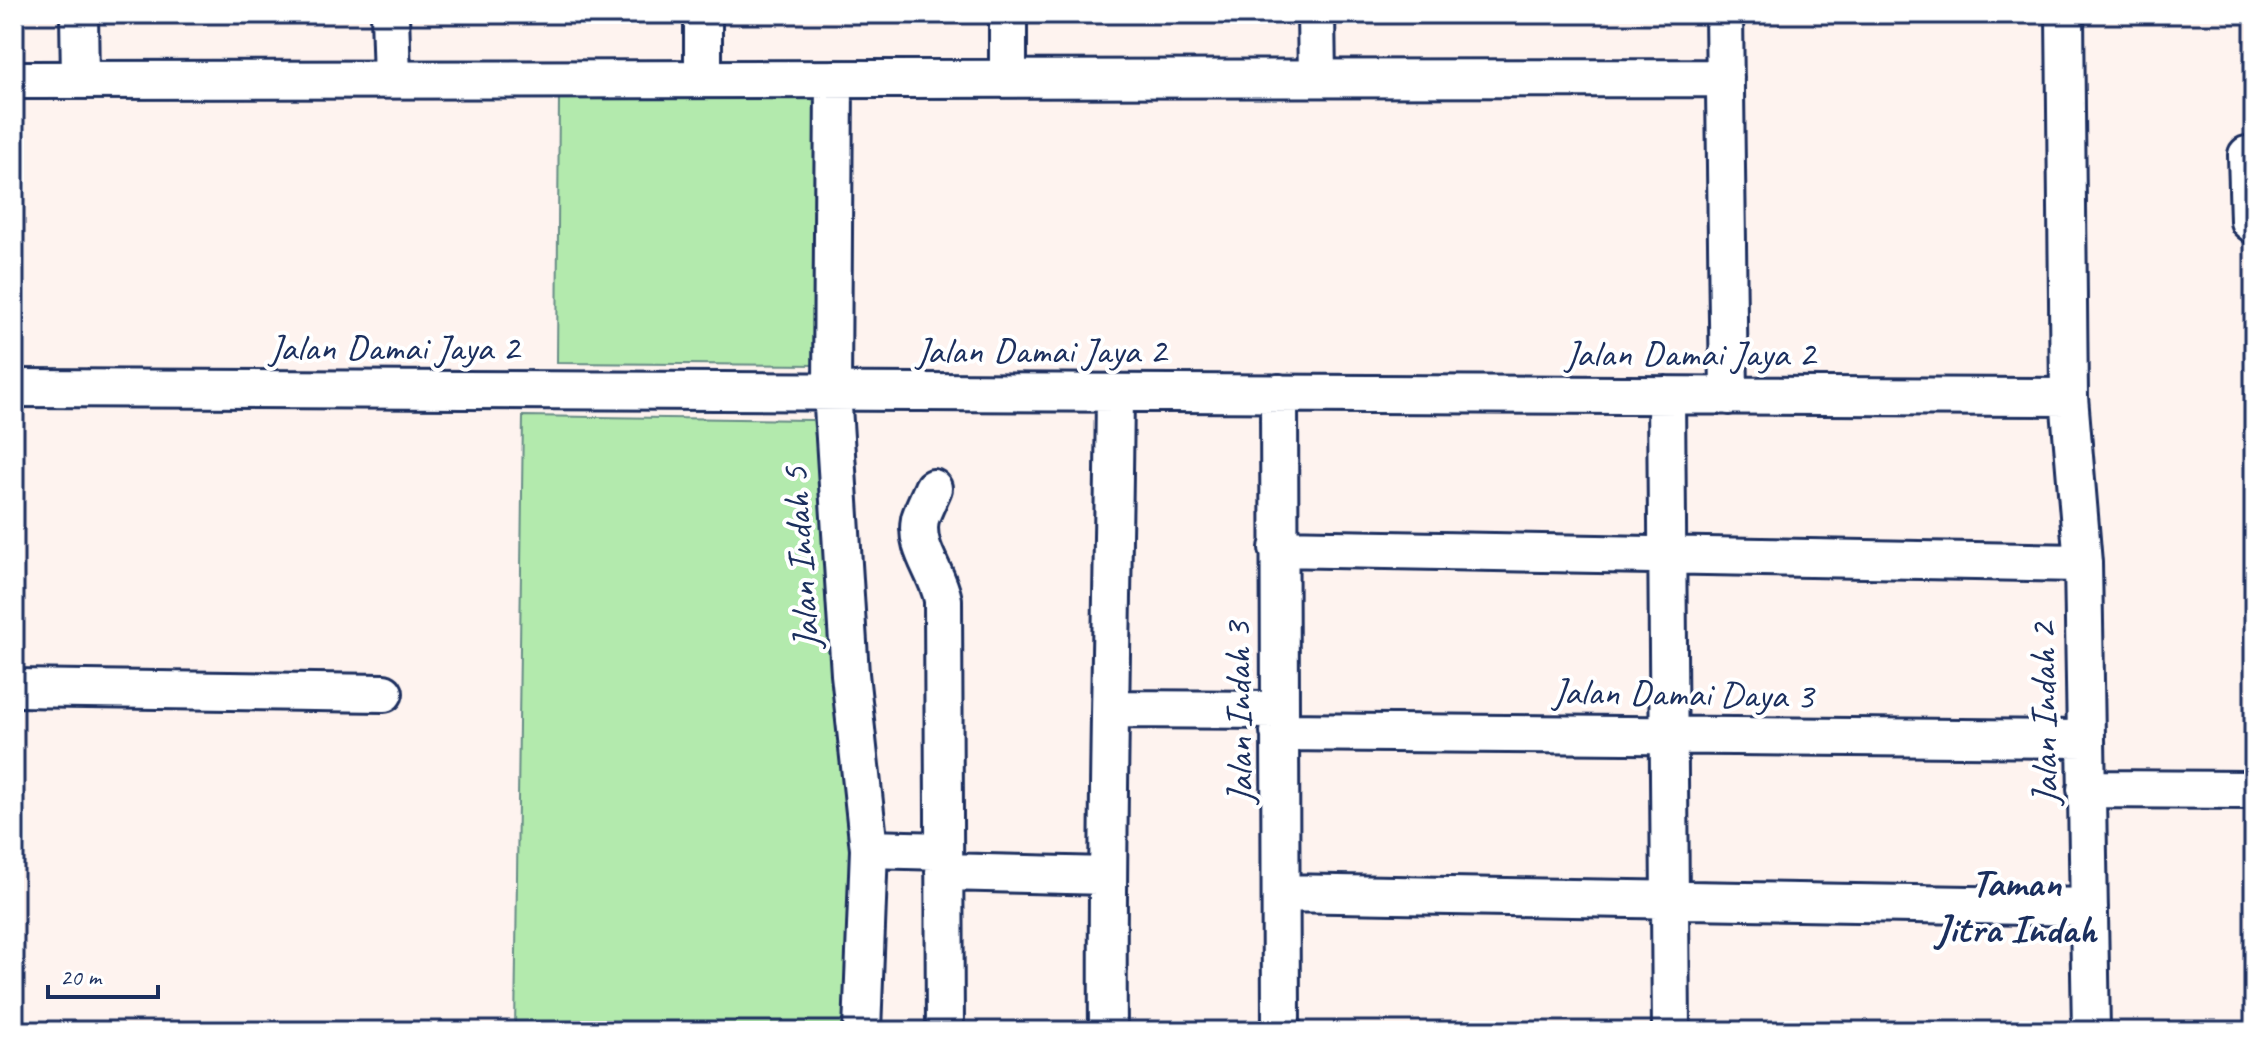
<svg xmlns="http://www.w3.org/2000/svg" width="2268" height="1045" viewBox="0 0 2268 1045" font-family="Caveat,sans-serif">
	<style>
		.green { fill: #b3eaad; stroke: #678c86; stroke-width: 2 }
		.lines { fill: none; stroke-linecap: round; stroke-linejoin: round }
		.minor-casing { stroke: #1b2f5e; stroke-width: 42 }
		.minor { stroke: #fff; stroke-width: 36 }
		.labels { text-anchor: middle; stroke-width: 8; stroke-linejoin: round; paint-order: stroke }
		.street-label { font-size: 38px; fill: #1b2f5e; stroke: #fff }
		.neighbourhood-label { font-size: 40px; font-weight: bold; fill: #1b2f5e; stroke: #fff }
	</style>
	<rect width="100%" height="100%" fill="#fef3ef"/>
	<filter id="ink" filterUnits="userSpaceOnUse"><feTurbulence type="fractalNoise" baseFrequency=".0125" numOctaves="2"/><feDisplacementMap in="SourceGraphic" scale="16" xChannelSelector="R" yChannelSelector="G"/><feConvolveMatrix kernelMatrix="1 2 1 2 8 2 1 2 1" color-interpolation-filters="sRGB"/></filter>
	<g filter="url(#ink)">
		<path class="green" d="M559 96 823 98 821 365 557 363Z
			M523 416 813 420 858 778 853 1031H515Z"/>
		<g class="lines">
			<g class="minor-casing">
				<path id="minor" d="M79 14 80 79
					M390 14 392 79
					M703 14V79
					M1008 14V79
					M1316 14 1317 78
					M1724 14 1729 396
					M2065 14 2069 397 2083 563 2091 1031
					M834 79 832 391 850 674 869 849 862 1031
					M14 80 1725 78
					M2247 155 2249 221 2254 225
					M14 388 2069 397
					M1279 393 1281 1031
					M1666 395 1671 1031
					M933 488C929 498 923 509 920 519 914 549 938 572 943 600L945 1031
					M1278 548 2083 563
					M14 688 384 693
					M1112 709 1279 710
					M1279 732 2086 739
					M2086 789 2254 790
					M869 849 944 851
					M944 872 1107 876
					M1282 893 2089 907
					M1108 1031C1106 818 1113 605 1115 393"/>
			</g>
			<use href="#minor" class="minor"/>
		</g>
	</g>
	<g class="labels">
		<g class="street-label">
			<text x="394" y="360">Jalan Damai Jaya 2</text>
			<text x="1041" y="363">Jalan Damai Jaya 2</text>
			<text x="1690" y="366">Jalan Damai Jaya 2</text>
			<text transform="translate(800 558) rotate(-94)" y="13">Jalan Indah 5</text>
			<text transform="translate(1683 693) rotate(1)" y="13">Jalan Damai Daya 3</text>
			<text transform="translate(1238 713) rotate(-91)" y="13">Jalan Indah 3</text>
			<text transform="translate(2043 714) rotate(-91)" y="13">Jalan Indah 2</text>
		</g>
		<g class="neighbourhood-label">
			<text x="2016" y="896">Taman<tspan x="2016" dy="46">Jitra Indah</tspan></text>
		</g>
	</g>
	<rect width="2268" height="1045" fill="none" stroke="#fff" stroke-width="48"/>
	<rect x="24" y="24" width="2220" height="997" fill="none" stroke="#1b2f5e" stroke-width="3" filter="url(#ink)"/>
	<path d="M48 985v12h110v-12" fill="none" stroke="#1b2f5e" stroke-width="4"/>
	<text x="60" y="985" font-size="24" fill="#1b2f5e" stroke="#ffffff" stroke-width="6" paint-order="stroke">20 m</text>
</svg>
